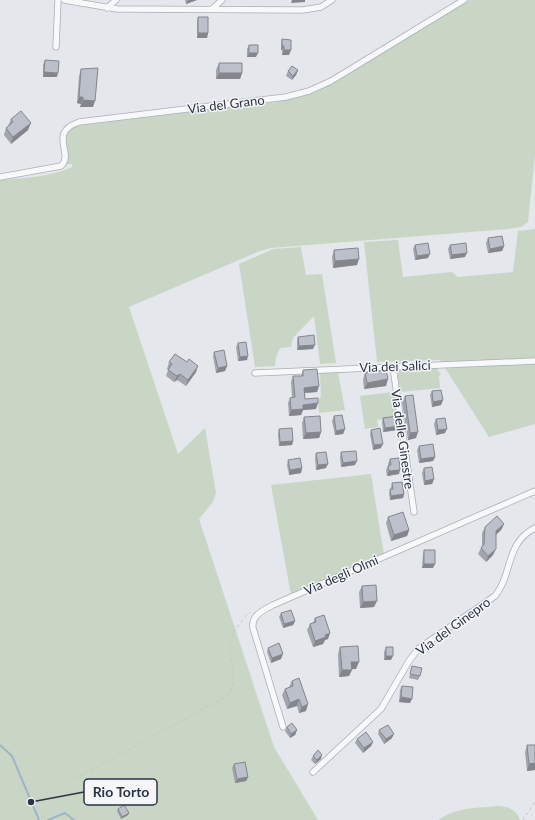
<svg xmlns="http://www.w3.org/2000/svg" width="535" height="820" viewBox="0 0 535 820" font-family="Lato,sans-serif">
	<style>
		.green { fill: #c9d6c5 }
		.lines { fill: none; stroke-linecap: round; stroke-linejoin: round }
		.stream { stroke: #9fb4cc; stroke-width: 2 }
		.minor-casing { stroke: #a9aeb7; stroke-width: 7 }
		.path { stroke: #c2c5cb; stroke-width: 1; stroke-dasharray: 3 3; stroke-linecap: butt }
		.minor { stroke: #f7f8fa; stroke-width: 5.5 }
		.wall { fill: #a1a5ae }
		.shaded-wall { fill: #83868d }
		.building { fill: #bbc0ca; stroke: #83868d }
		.labels { text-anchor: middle; stroke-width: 3; stroke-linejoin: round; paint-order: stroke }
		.street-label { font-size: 13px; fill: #2b3445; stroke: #f4f6f9 }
		.leader { fill: none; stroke: #2b3445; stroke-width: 1.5 }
		.callout-dot { fill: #2b3445; stroke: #f4f6f9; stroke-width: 1.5 }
		.callout { fill: #f4f6f9; stroke: #2b3445; stroke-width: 1.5 }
		.callout-label { font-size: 14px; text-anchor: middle; font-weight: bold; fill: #2b3445 }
	</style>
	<rect width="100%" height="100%" fill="#e4e7ec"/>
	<path class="green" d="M469 0H535V155L528 222 521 227 508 229 271 248 260 251 129 307 178 454 205 428 216 493 213 502 199 519 274 747 318 820H0V180C23 178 51 177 72 167V164H66C59 146 56 135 76 126L243 105 277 102 312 93 359 67Z
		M535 229V424L489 437 440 360 377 362 364 242 398 240 403 277 452 272 458 277 513 272 518 231Z
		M301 247 306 275 322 274 336 363 320 364 314 316 293 338 291 347 280 348 276 357 275 366 255 367 239 264 273 249Z
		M436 367 441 375 439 376 440 388 400 392 397 369Z
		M320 372H338L345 410 319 413 318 401 321 396Z
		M393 392 396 417 377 420 378 427 365 429 360 396Z
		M371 474 384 555 291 595 271 485Z
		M499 806C509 807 517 810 520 820H438C457 807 477 808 499 806Z"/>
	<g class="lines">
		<path class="stream" d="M0 745 12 756 39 820
			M48 820 65 813 74 820"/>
		<g class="minor-casing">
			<path id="minor" d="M64 0 117 9 303 10 321 7 332 0
				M107 8 116 0
				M212 9 222 0
				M56 47 58 0
				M0 177 61 166C75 154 47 133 79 122L286 97 309 91 331 81 464 0
				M393 367 414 512
				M255 373 535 361
				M283 727 253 628C251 615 264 610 273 605L535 491
				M313 772 381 709 409 661 418 649 495 596C513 574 505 543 535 528"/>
		</g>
		<path class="path" d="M74 779 224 698C242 681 229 668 230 647 230 636 241 620 250 612
			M523 820 535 802"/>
		<use href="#minor" class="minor"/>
	</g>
	<path class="wall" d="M185 0H197L186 4Z
		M198 17 208 33 207 38H197V22Z
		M282 39 289 55H282V50H281V43Z
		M249 45 256 57H247V49Z
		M45 60 57 77H43V65Z
		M219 63 242 73 240 79H216V70Z
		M81 69 93 107H80L81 104 77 103 79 76Z
		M298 70 296 75 292 80 286 76 288 71Z
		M11 119 28 130 11 144 4 135 6 128 8 126Z
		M488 238 504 246 502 251 488 253 486 243Z
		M415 245 428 258 415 260 413 249Z
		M450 245 465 257 450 259 448 249Z
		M334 250 357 265 333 268 332 257Z
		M298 337 313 349 297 350V341Z
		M238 343 247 360 238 361 236 347Z
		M214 352 227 366 225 371 216 373 213 356Z
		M169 362 196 372 186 386 177 380 174 382 166 376 168 370 167 369Z
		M303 370 319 386 317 392 305 393V399L316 409 303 410 301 415 289 416 288 403 290 398 292 397 291 382 293 376H301Z
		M365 373 386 386 364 389 363 380Z
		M432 391 443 400 441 405 432 407 430 395Z
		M405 396 416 438 408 440 402 403Z
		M334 416 345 429 343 434 335 435 332 421Z
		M304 417 321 432 319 438 303 439 302 423Z
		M383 418 398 430 383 432 382 422Z
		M436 419 445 433 436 435 434 424Z
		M279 429 293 441 292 445 279 446 278 434Z
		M371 430 381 448 373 450 370 434Z
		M419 446 435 457 433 461 419 463 417 450Z
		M341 452 355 465 341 467 340 457Z
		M316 453 326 468 316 470 315 458Z
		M390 459 399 474 387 476 386 470 388 466V464Z
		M288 460 302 468 301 473 289 475 287 465Z
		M424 468 434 479 432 484 424 485 422 473Z
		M392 483 404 494 403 498 390 500 389 494 390 489H391V487Z
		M388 517 409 530 407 536 391 541 386 523Z
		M504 524 501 530 496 535 493 555 486 562 478 554 482 546V533L485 527Z
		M424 550 433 568H422L423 554Z
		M362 586 374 607 360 608 359 592Z
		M281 613 295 621 293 625 283 628 279 617Z
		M315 618 328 639 325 640 323 644 313 647 307 630 310 624 313 623Z
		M340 647 356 669H351L349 676 339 677 338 654Z
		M386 647 391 660H384V652Z
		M268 648 281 659 271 663 267 652Z
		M412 666 420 676 418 680 409 678Z
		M292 681 306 711 299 713 297 706 287 709 282 695 285 689 289 687Z
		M402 686 410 703 399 702 400 690Z
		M287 727 297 730 295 735 290 738 285 731Z
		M379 730 392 738 384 744 378 734Z
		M357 739 373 742 371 746 363 753 355 743Z
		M527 745H535V770L527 771 525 752Z
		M313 756 321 759 315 764 311 760Z
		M234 764 248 777 246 781 235 783 232 768Z
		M118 809 128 815 121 819 117 811Z"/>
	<path class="shaded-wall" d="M188 0H197L186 4Z
		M292 0H305V2L291 3Z
		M198 33H208L207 38H197Z
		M282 46H284L282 50H281Z
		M284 50H291L289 55H282Z
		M249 53H258L256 57H247Z
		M298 70 296 75 292 80 293 76Z
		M44 72 58 73 57 77H43Z
		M219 73H242L240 79H216Z
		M79 97H83L81 104 77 103Z
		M83 100 95 101 93 107H80Z
		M31 123 28 130 11 144 13 137Z
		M504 246 502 251 488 253 490 249Z
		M467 253 465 257 450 259 452 255Z
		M430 254 428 258 415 260 417 256Z
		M359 259 357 265 333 268 335 261Z
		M315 345 313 349 297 350 299 346Z
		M248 356 247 360 238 361 240 357Z
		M198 366 196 372 186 386 188 380Z
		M227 366 225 371 216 373 218 368Z
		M180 374 177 380 174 382 177 376Z
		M388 379 386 386 364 389 367 383Z
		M319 386 317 392 302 393 304 388Z
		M443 400 441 405 432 407 433 402Z
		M318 403 316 409 303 410 301 415 289 416 291 410 303 405Z
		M399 426 398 430 383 432 385 428Z
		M345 429 343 434 335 435 336 431Z
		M447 429 445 433 436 435 438 430Z
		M321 432 319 438 303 439 306 433Z
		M418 432 416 438 408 440 410 433Z
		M293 441 292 445 279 446 280 442Z
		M383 444 381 448 373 450 374 445Z
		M435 457 433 461 419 463 421 459Z
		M357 461 355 465 341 467 343 463Z
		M328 464 326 468 316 470 318 465Z
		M302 468 301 473 289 475 290 470Z
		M400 470 399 474 387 476 389 471Z
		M434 479 432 484 424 485 425 481Z
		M404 494 403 498 390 500 391 496Z
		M504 524 501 530 493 537 496 531Z
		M409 530 407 536 391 541 394 535Z
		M496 549 493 555 486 562 488 556Z
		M424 564H435L433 568H422Z
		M377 601 374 607 360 608 363 602Z
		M295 621 293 625 283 628 284 624Z
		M330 633 328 639 325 640 323 644 313 647 315 641 325 635Z
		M283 654 281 659 271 663 272 658Z
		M386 656H393L391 660H384Z
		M351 662H359L356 669H349Z
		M342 670H352L349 676 339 677Z
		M401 697 412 699 410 703 399 702Z
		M299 699 297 706 287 709 290 703Z
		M308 704 306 711 299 713 302 707Z
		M297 730 295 735 290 738 291 734Z
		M394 734 392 738 384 744 386 739Z
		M373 742 371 746 363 753 364 748Z
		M322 755 321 759 315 764 317 760Z
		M535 763V770L527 771 529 764Z
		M248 777 246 781 235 783 237 779Z
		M129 813 128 815 121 819 122 817Z"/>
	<path class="building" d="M198 17H208V33H198Z
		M282 39 291 40V50H284V46H282Z
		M249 45H258V53H249Z
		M45 60 59 61 58 73 44 72Z
		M219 63H242V73H219Z
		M292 66 298 70 293 76 288 71Z
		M98 68 95 101 83 100V97H79L81 69Z
		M21 111 31 123 13 137 6 128 13 122 11 119Z
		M502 236 504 246 490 249 488 238Z
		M428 243 430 254 417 256 415 245Z
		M466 243 467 253 452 255 450 245Z
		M358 248 359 259 335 261 334 250Z
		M314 335 315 345 299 346 298 337Z
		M246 342 248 356 240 357 238 343Z
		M224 350 227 366 218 368 214 352Z
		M175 354 187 362 189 359 198 366 188 380 180 374 177 376 168 370 172 364 169 362Z
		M317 369 319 386 304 388 305 399 318 398V403L303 405V409L291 410 290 398 295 397 293 376H303V370Z
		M386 370 388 379 367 383 365 373Z
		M441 390 443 400 433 402 432 391Z
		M413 395 418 432 410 433 405 396Z
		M342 415 345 429 336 431 334 416Z
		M320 416 321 432 306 433 304 417Z
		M398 416 399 426 385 428 383 418Z
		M445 418 447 429 438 430 436 419Z
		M292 428 293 441 280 442 279 429Z
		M380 428 383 444 374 445 371 430Z
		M433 444 435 457 421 459 419 446Z
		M356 451 357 461 343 463 341 452Z
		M326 452 328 464 318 465 316 453Z
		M300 458 302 468 290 470 288 460Z
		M399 458 400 470 389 471 388 466 391 465 390 459Z
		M432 467 434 479 425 481 424 468Z
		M402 482 404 494 391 496 390 489H393L392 483Z
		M403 512 409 530 394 535 388 517Z
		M497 516 504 524 496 531V549L488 556 481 548 484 544 485 527Z
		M424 550H435V564H424Z
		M376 585 377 601 363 602 362 586Z
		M291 610 295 621 284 624 281 613Z
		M324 615 330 633 325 635 326 637 315 641 310 624 316 622 315 618Z
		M279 643 283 654 272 658 268 648Z
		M358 646 359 662H351L352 670H342L340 647Z
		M386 647H393V656H386Z
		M412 666 422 668 420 676 410 674Z
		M299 678 308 704 302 707 299 699 290 703 285 689 293 686 292 681Z
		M402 686 413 687 412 699 401 697Z
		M292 723 297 730 291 734 287 727Z
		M388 725 394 734 386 739 379 730Z
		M366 732 373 742 364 748 357 739Z
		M527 745H535V763L529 764Z
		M318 750 322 755 317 760 313 756Z
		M245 762 248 777 237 779 234 764Z
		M124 805 129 813 122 817 118 809Z"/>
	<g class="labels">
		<g class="street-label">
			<text transform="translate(226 104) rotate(-7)" y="5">Via del Grano</text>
			<text transform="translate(395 366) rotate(-2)" y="5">Via dei Salici</text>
			<text transform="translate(403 439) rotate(82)" y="5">Via delle Ginestre</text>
			<text transform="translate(341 575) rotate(-24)" y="5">Via degli Olmi</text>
			<text transform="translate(453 626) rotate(-36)" y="5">Via del Ginepro</text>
		</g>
	</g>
	<path class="leader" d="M31 802L84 792"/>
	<circle class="callout-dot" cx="31" cy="802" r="4"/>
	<rect class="callout" x="84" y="779" width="73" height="26" rx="4"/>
	<g class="callout-label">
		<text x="121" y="797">Rio Torto</text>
	</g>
</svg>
